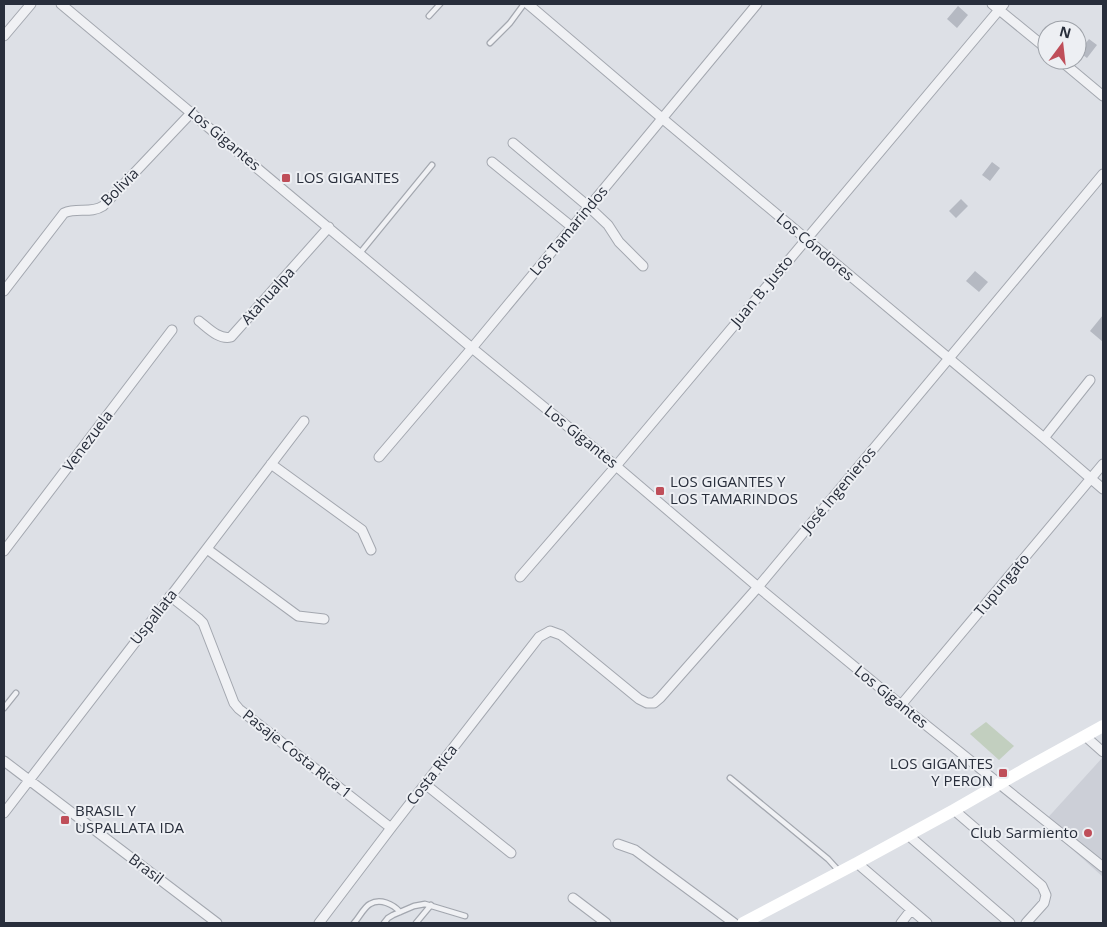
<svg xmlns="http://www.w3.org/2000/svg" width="1107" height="927" viewBox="0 0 1107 927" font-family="'Open Sans',sans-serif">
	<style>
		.built { fill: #cccfd7 }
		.green { fill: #c2cfbf }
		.building { fill: #b5b9c2 }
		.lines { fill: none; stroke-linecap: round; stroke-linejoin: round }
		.lane-casing { stroke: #a3a7af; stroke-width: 7 }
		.street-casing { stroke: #a3a7af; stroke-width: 11 }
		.lane { stroke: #f0f1f4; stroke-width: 4.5 }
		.street { stroke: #f0f1f4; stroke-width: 9 }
		.secondary { stroke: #fff; stroke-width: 12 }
		.poi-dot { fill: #bf4e59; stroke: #edeff3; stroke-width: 2 }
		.labels { text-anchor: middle; stroke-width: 4; stroke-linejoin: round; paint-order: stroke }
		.street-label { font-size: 15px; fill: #282e3b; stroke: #edeff3 }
		.poi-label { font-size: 15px; fill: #282e3b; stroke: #edeff3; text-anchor: start }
	</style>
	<rect width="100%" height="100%" fill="#dde0e6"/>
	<path class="built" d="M1103 757V877L1043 823Z"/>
	<path class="green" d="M986 722 1014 746 999 760 970 734Z"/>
	<path class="building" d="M958 6 968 15 957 28 947 19Z
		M1089 39 1097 45 1087 58 1079 52Z
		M992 162 1000 168 990 181 982 175Z
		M961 199 968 206 956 218 949 211Z
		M975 271 988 282 979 292 966 281Z
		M1103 315V342L1090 331Z"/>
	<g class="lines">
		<g class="lane-casing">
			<path id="lane" d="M429 16 440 4
				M490 43 510 23 524 4
				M360 253 432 165
				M4 708 16 693
				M730 778 828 859 839 871
				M354 923C359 918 364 907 370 904 380 898 393 904 400 912
				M384 923 388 918 393 915 414 906 425 904 465 916
				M416 923 431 905"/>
		</g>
		<g class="street-casing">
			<path id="street" d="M61 4 472 348 616 466 758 587 901 705 1103 867
				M528 4 663 119 1044 438 1103 489
				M992 4 1047 49
				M4 36 31 4
				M1060 60 1103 96
				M513 143 589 207 608 225 619 242 643 266
				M492 162 572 227
				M4 291 64 213C77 207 91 214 103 206L192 112
				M199 321C208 328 219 340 231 337L329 227
				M1044 438 1090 380
				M379 457 472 348 757 4
				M271 464 362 530 371 550
				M207 549 298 616 324 619
				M4 551 172 330
				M520 577 616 466 1004 4
				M170 596 198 618 203 623 234 703 239 709 391 828
				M901 705 1103 464
				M1085 736 1103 752
				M4 761 217 923
				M425 784 511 853
				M954 810 1042 886 1046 895 1044 903 1026 923
				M4 813C104 683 205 552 304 421
				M908 835 1010 923
				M618 844 635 850 734 923
				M857 863 927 923
				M573 898 606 923
				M319 923 391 828 539 637 550 631 561 635 639 699 647 703H654L660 698 758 587 1103 174
				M901 923 911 910"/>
		</g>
		<use href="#lane" class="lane"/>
		<use href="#street" class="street"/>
		<path class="secondary" d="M743 923 857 863 954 810 1027 768 1103 726"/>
	</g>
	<g class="poi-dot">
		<rect x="281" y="173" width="10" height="10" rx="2.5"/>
		<rect x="655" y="486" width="10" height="10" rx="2.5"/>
		<rect x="998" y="768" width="10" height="10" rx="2.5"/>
		<rect x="60" y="815" width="10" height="10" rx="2.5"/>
		<circle cx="1088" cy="833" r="5"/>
	</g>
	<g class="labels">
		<g class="street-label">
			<text transform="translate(224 139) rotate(40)" y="5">Los Gigantes</text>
			<text transform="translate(120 187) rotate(-45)" y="5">Bolivia</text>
			<text transform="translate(569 231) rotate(-50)" y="5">Los Tamarindos</text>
			<text transform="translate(815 247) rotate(40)" y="5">Los Cóndores</text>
			<text transform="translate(762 291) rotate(-50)" y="5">Juan B. Justo</text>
			<text transform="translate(268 296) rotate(-48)" y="5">Atahualpa</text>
			<text transform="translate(581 437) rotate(39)" y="5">Los Gigantes</text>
			<text transform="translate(88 441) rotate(-53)" y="5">Venezuela</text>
			<text transform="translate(839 490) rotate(-50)" y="5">José Ingenieros</text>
			<text transform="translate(1002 585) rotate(-50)" y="5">Tupungato</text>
			<text transform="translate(154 617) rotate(-52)" y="5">Uspallata</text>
			<text transform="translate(891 697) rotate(39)" y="5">Los Gigantes</text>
			<text transform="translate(297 754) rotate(38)" y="5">Pasaje Costa Rica 1</text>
			<text transform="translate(432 775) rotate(-52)" y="5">Costa Rica</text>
			<text transform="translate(146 869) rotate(37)" y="5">Brasil</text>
		</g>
		<g class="poi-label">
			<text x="296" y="183">LOS GIGANTES</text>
			<text x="670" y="487">LOS GIGANTES Y<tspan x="670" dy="17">LOS TAMARINDOS</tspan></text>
			<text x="993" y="769" text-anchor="end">LOS GIGANTES<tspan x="993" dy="17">Y PERON</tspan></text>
			<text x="75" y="816">BRASIL Y<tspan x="75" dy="17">USPALLATA IDA</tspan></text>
			<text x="1078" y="838" text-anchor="end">Club Sarmiento</text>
		</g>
	</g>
	<rect width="1107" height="927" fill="none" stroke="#282e3b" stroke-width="10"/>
	<g transform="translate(1062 45) rotate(15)"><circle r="24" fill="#edeff3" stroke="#9ea2a9"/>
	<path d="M0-4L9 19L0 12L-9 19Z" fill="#bf4e59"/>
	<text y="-8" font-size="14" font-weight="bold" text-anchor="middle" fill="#282e3b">N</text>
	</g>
</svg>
